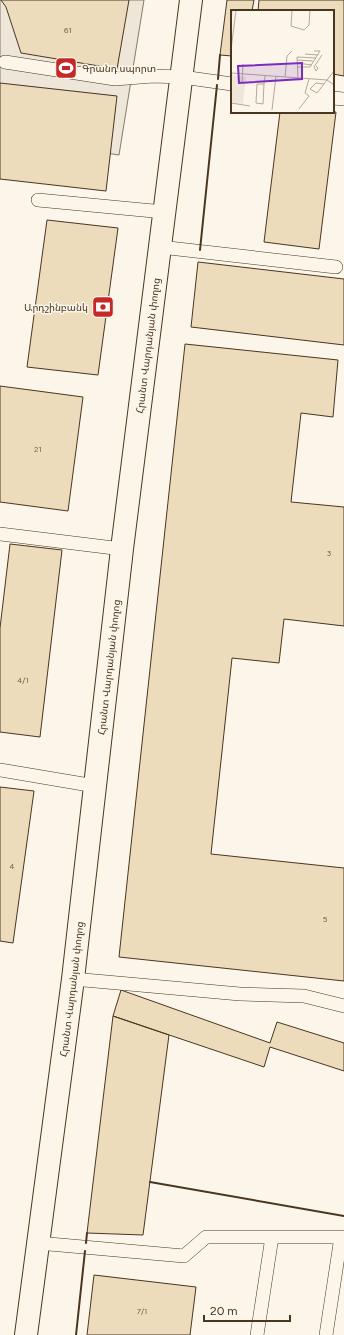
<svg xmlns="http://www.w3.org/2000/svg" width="344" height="1335" viewBox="0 0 344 1335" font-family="Figtree,'Noto Sans Armenian',sans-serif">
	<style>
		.green { fill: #ede6d9; stroke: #887966 }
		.building { fill: #ecdcbc; stroke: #4a3520 }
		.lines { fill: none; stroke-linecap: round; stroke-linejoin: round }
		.lane-casing { stroke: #4a3520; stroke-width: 14 }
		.street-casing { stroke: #4a3520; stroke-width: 24 }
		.lane { stroke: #fbf6e9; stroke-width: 13 }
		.street { stroke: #fbf6e9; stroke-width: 22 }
		.wall { stroke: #4a3520; stroke-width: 2 }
		.labels { text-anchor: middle; stroke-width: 3; stroke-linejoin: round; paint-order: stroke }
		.number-label { font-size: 8px; fill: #725f47 }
		.poi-label { font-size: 10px; fill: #4a3520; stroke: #fbf6e9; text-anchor: start }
		.street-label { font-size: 10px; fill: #4a3520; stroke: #fbf6e9 }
		.inset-road { fill: none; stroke: #b4a999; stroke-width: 1 }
		.view { fill: #7b2cbf; fill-opacity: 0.15; stroke: #7b2cbf; stroke-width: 2 }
		.inset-edge { fill: none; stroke: #4a3520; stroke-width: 2 }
	</style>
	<rect width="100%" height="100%" fill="#fbf6e9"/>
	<path class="green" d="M0 0H144L119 155 0 137Z"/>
	<path class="building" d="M1 0H129L117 69 21 53 6 7Z
		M227 0H254L252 11H232V56L220 55Z
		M259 0H344V76L333 74V11H258Z
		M0 83 117 96 106 191 0 179Z
		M280 112H336L319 249 264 242Z
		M47 220 118 228 98 375 27 367Z
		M198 262 344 279V345L191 327Z
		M185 344 338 360 333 417 301 413 291 502 344 507V626L284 619 279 663 232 658 211 854 344 868V981L119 957Z
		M0 386 83 397 68 511 0 502Z
		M10 544 62 550 40 737 0 732V628Z
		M0 787 34 791 13 943 0 941Z
		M121 990 270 1043 277 1022 344 1043V1071L270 1047 264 1067 113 1016Z
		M113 1016 169 1035 143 1235 87 1233Z
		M94 1275 196 1287 190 1335H87Z"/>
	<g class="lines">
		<g class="lane-casing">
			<path id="lane" d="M5 62 115 79 153 76 182 77 232 84
				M333 98 344 99
				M38 200 164 212
				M160 247 336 267
				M0 534 122 549
				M0 770 95 786
				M73 979 240 994 304 996 344 1006
				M38 1243 184 1256 206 1237H344
				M257 1335 272 1237
				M326 1335 341 1237"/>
		</g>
		<g class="street-casing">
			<g id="street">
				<path id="s1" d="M26 1335 73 979 122 549 191 0"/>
			</g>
		</g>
		<use href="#lane" class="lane"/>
		<use href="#street" class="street"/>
		<path class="wall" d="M218 79 220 55
			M200 250 217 85
			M150 1182 344 1216
			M86 1243 87 1233
			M76 1335 85 1251"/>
	</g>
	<defs>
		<g id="stadium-square" transform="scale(1.15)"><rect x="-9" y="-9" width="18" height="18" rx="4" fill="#c62828" stroke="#fbf6e9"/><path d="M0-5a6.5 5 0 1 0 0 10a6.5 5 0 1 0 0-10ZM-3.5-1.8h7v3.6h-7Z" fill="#fff"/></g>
		<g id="bank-square" transform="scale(1.15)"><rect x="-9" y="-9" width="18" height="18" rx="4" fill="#c62828" stroke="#fbf6e9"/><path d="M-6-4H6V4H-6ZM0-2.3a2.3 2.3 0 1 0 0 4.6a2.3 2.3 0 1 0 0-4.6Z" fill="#fff"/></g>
	</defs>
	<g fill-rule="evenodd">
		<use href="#stadium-square" x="66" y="68"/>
		<use href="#bank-square" x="103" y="307"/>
	</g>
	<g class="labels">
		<g class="number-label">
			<text x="68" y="33">61</text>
			<text x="38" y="452">21</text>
			<text x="329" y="556">3</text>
			<text x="23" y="683">4/1</text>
			<text x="12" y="869">4</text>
			<text x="325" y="922">5</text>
			<text x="142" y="1314">7/1</text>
		</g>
		<g class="poi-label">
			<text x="82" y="72">Գրանդ սպորտ</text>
			<text x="88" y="311" text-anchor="end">Արդշինբանկ</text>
		</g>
		<g class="street-label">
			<text dy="4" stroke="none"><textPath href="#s1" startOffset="997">Հրանտ Վարդանյան փողոց</textPath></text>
			<text dy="4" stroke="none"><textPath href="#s1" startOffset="673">Հրանտ Վարդանյան փողոց</textPath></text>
			<text dy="4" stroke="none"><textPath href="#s1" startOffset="349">Հրանտ Վարդանյան փողոց</textPath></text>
		</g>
	</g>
	<g transform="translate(231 10)">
		<rect width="103" height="103" fill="#fbf6e9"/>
		<path d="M1 65 15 67 12 94 0 92Z" fill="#ede6d9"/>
		<path class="inset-road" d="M61 0 60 16 73 20 78 15 79 0M0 12 1 0M0 40 5 0M74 44 87 45M66 50 82 51M66 53 81 55M85 56 87 58 85 61 83 57 91 45M66 57H79L89 41H83M0 63 96 70 103 75M54 67 56 46 61 41M67 68 66 47 85 48M11 72 12 54M33 74H26L25 93 32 94 33 74 34 66M93 74 85 73 79 79 86 83 103 61M0 93 19 96M68 99 78 86 74 83 78 69M41 100 45 66"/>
		<path class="view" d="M71 53V69L8 73 7 56Z"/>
		<rect width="103" height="103" class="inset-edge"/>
	</g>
	<path d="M204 1315v6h86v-6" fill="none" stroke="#4a3520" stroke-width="2"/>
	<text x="210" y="1315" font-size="12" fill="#4a3520" stroke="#fbf6e9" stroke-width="3" paint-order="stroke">20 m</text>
</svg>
